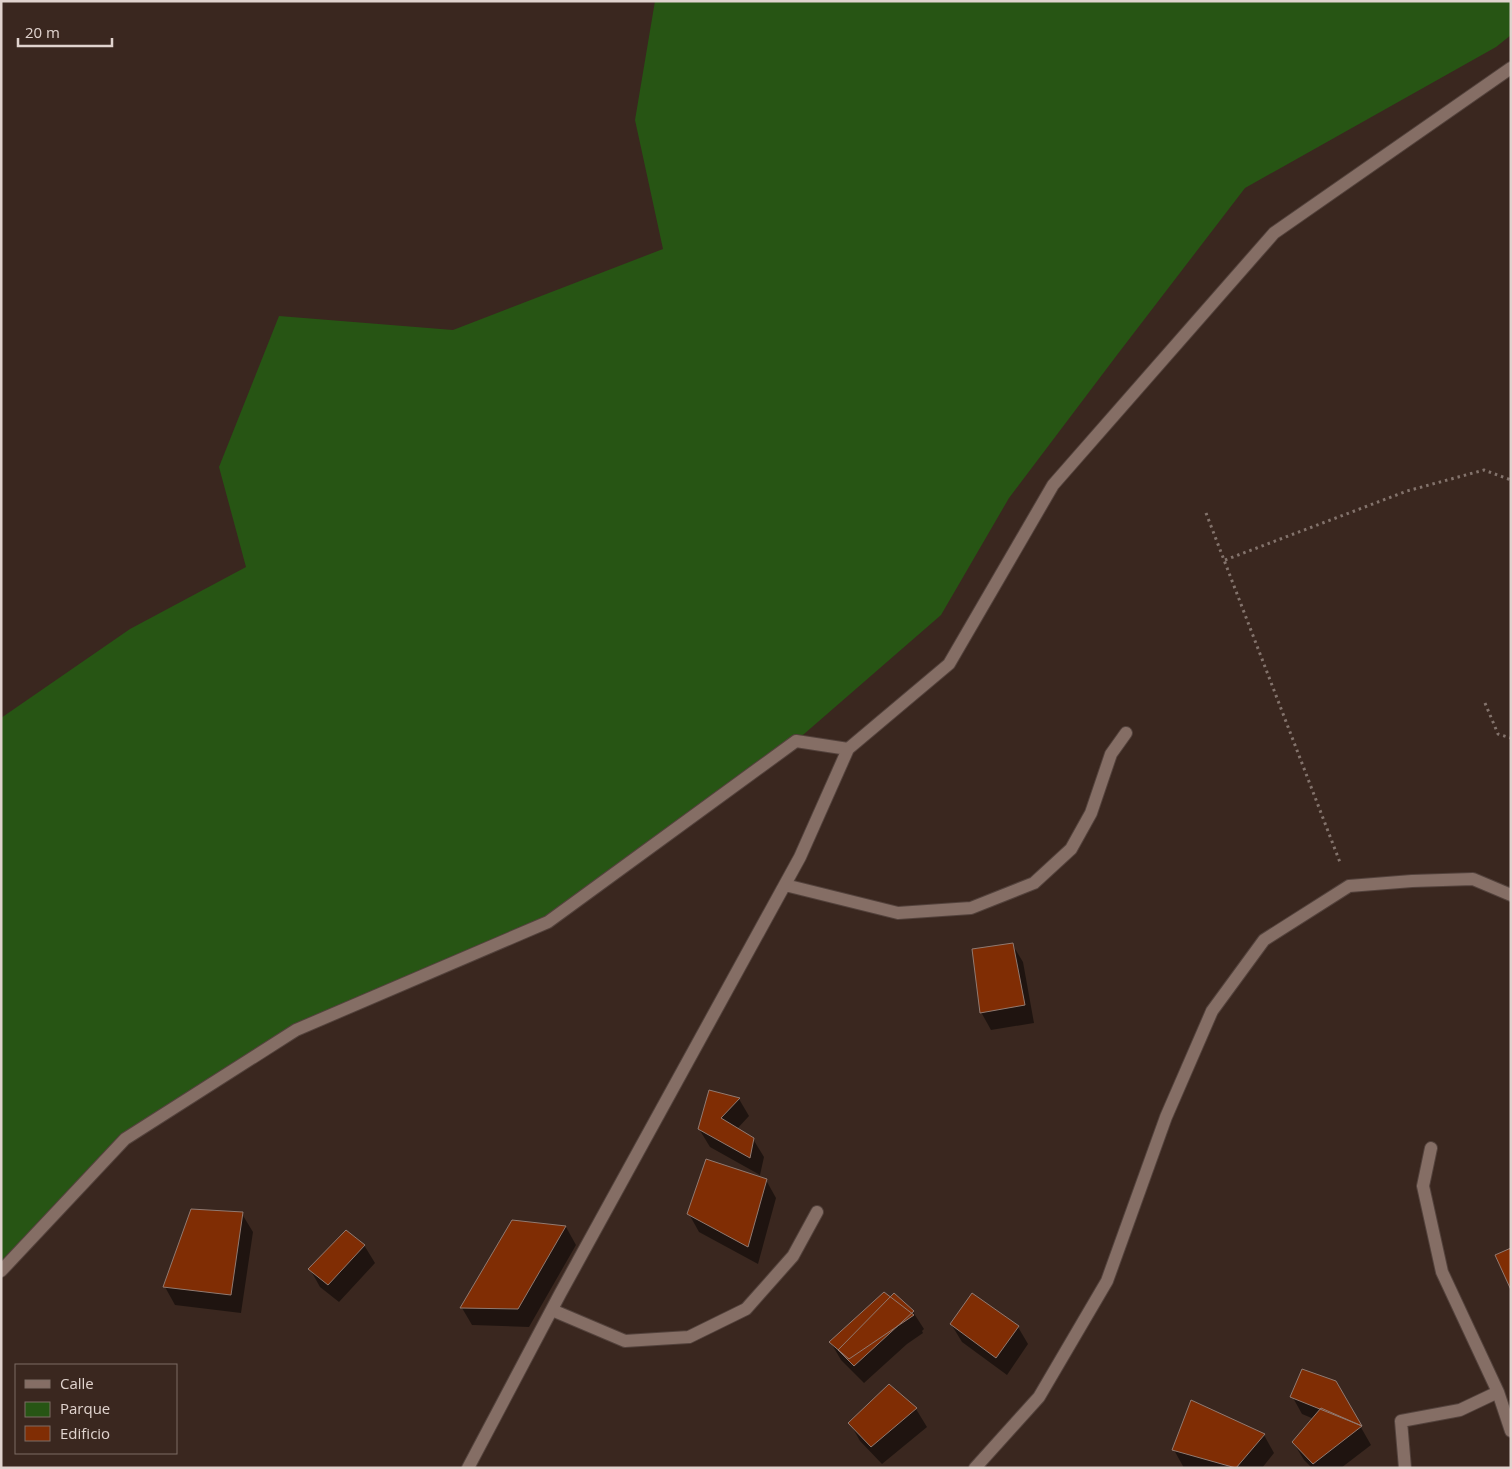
<svg xmlns="http://www.w3.org/2000/svg" width="1512" height="1469" viewBox="0 0 1512 1469" font-family="'Open Sans',sans-serif">
	<style>
		.green { fill: #275514 }
		.shadow { fill: #0007 }
		.building { fill: #802d04; stroke: #917a71 }
		.lines { fill: none; stroke-linecap: round; stroke-linejoin: round }
		.minor-casing { stroke: #53423c; stroke-width: 14 }
		.path { stroke: #83736c; stroke-width: 3; stroke-dasharray: 2.5 4; stroke-linecap: butt }
		.minor { stroke: #856e65; stroke-width: 12 }
	</style>
	<rect width="100%" height="100%" fill="#3a271f"/>
	<path class="green" d="M655 1H1511V35L1496 47 1245 188 1117 355 1009 498 941 615 796 741 548 922 296 1030 125 1139 1 1271V718L130 629 246 567 219 467 279 316 453 330 663 249 635 120Z"/>
	<path class="shadow" d="M1012 944 1023 962 1034 1023 991 1030 981 1012Z
		M739 1099 749 1116 737 1129 753 1139 764 1157 760 1175 710 1147 699 1129Z
		M766 1180 776 1198 758 1264 699 1232 689 1214Z
		M192 1211 242 1214 253 1232 241 1313 175 1305 165 1287Z
		M513 1222 566 1227 576 1245 529 1327 472 1325 462 1308Z
		M364 1245 375 1263 339 1302 320 1287 310 1269Z
		M913 1312 924 1329 922 1331 923 1333 907 1344 864 1383 841 1360 831 1343Z
		M951 1324 1018 1327 1028 1344 1007 1375 962 1342Z
		M1335 1382 1371 1445 1341 1468H1312L1304 1460 1293 1442 1314 1419 1302 1414 1292 1396Z
		M889 1385 916 1409 927 1427 882 1464 860 1441 850 1423Z
		M1191 1401 1264 1435 1274 1453 1262 1468H1184L1174 1450Z"/>
	<path class="building" d="M1013 943 1025 1005 980 1013 972 949Z
		M709 1090 740 1098 721 1118 754 1138 750 1158 698 1129Z
		M706 1159 767 1179 748 1247 687 1214Z
		M191 1209 243 1212 231 1295 163 1287Z
		M512 1220 566 1226 518 1309 460 1308Z
		M346 1230 365 1245 328 1285 308 1269Z
		M1511 1248V1290L1495 1255Z
		M884 1292 914 1315 849 1359 829 1342Z
		M894 1293 914 1311 854 1366 838 1350Z
		M972 1293 1019 1326 996 1358 950 1324Z
		M1302 1369 1336 1381 1362 1426 1290 1397Z
		M889 1384 917 1408 871 1447 848 1423Z
		M1191 1400 1265 1434 1236 1468 1172 1450Z
		M1321 1408 1362 1426 1313 1464 1292 1442Z"/>
	<g class="lines">
		<g class="minor-casing">
			<path id="minor" d="M785 885 898 913 971 908 1034 883 1071 849 1091 813 1111 754 1126 733
				M1431 1148 1423 1186 1442 1272 1498 1392 1511 1431
				M1 1271 125 1139 296 1030 548 922 796 741 848 749
				M552 1310 625 1341 689 1337 746 1309 793 1256 817 1212
				M468 1468 560 1294 800 857 848 749 949 664 1053 485 1274 233 1511 68
				M975 1468 1039 1397 1107 1281 1166 1117 1212 1011 1264 940 1349 886 1412 881 1473 879 1511 895
				M1405 1468 1401 1421 1460 1410 1498 1392"/>
		</g>
		<path class="path" d="M1206 513 1341 865
			M1225 560 1407 491 1484 470 1511 480
			M1485 703 1498 734 1511 738"/>
		<use href="#minor" class="minor"/>
	</g>
	<rect width="1512" height="1469" fill="none" stroke="#e0d3ce" stroke-width="5"/>
	<rect x="15" y="1364" width="162" height="90" fill="#3a271f" stroke="#7c6c65"/>
	<rect x="25" y="1380" width="25" height="8" fill="#856e65" stroke="#7c6c65"/>
	<text x="60" y="1389" font-size="15" fill="#e0d3ce">Calle</text>
	<rect x="25" y="1402" width="25" height="15" fill="#275514" stroke="#7c6c65"/>
	<text x="60" y="1414" font-size="15" fill="#e0d3ce">Parque</text>
	<rect x="25" y="1426" width="25" height="15" fill="#802d04" stroke="#7c6c65"/>
	<text x="60" y="1439" font-size="15" fill="#e0d3ce">Edificio</text>
	<path d="M18 38v8h94v-8" fill="none" stroke="#e0d3ce" stroke-width="2.5"/>
	<text x="25" y="38" font-size="15" fill="#e0d3ce" stroke="#3a271f" stroke-width="4" paint-order="stroke">20 m</text>
</svg>
